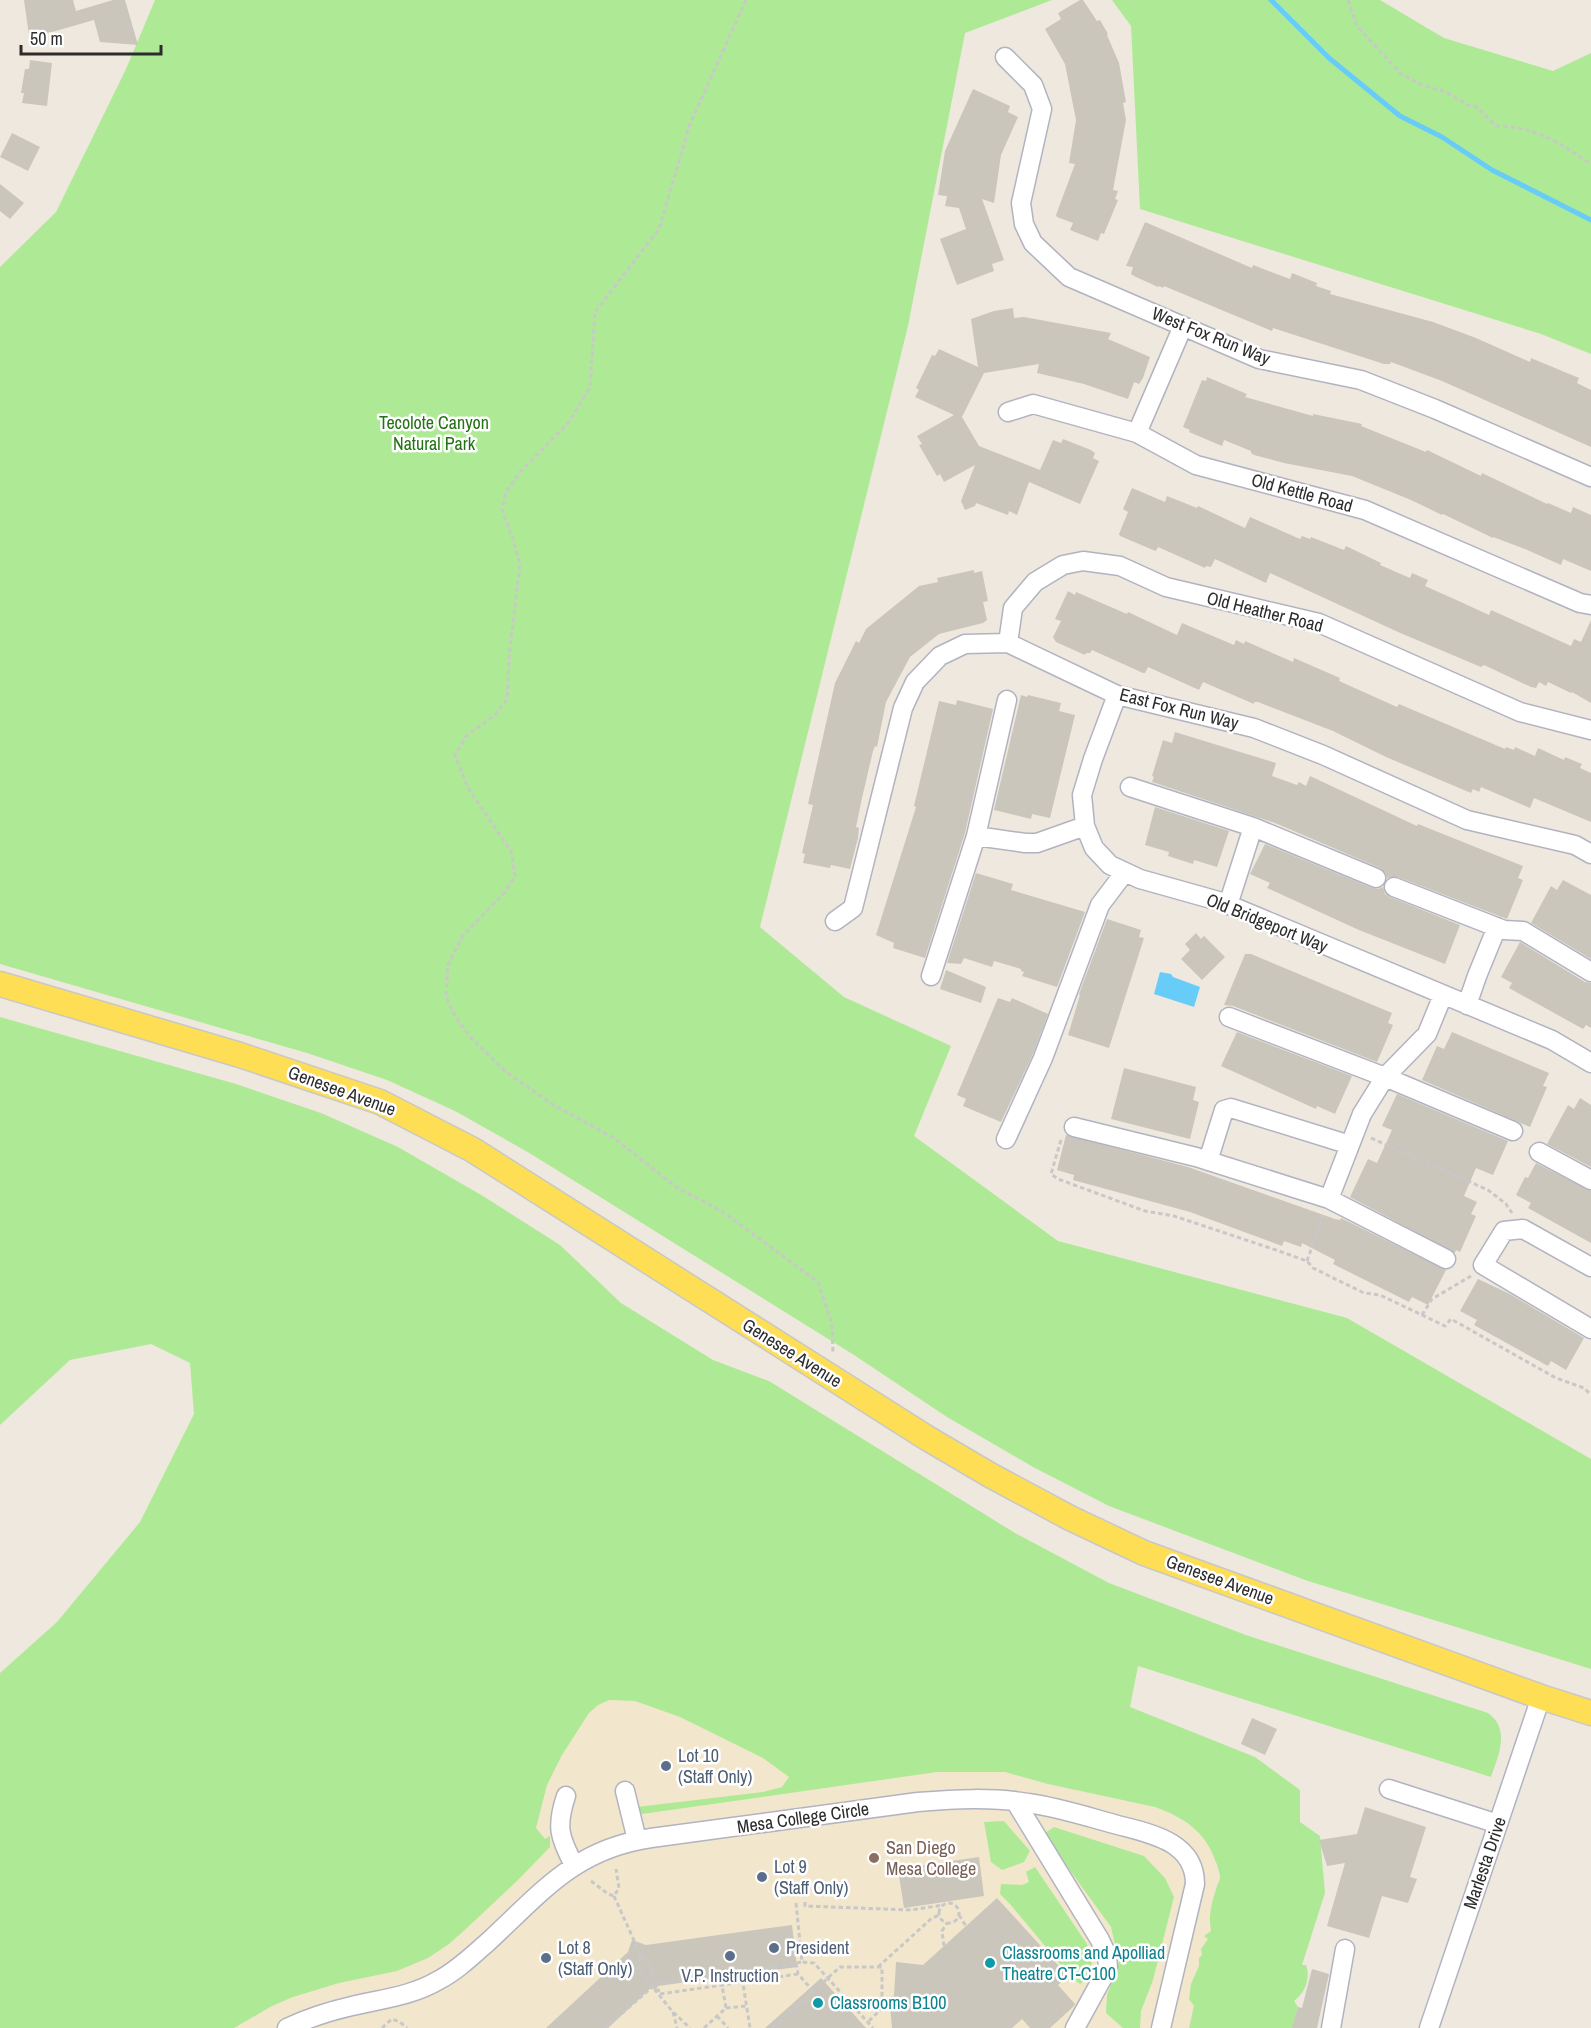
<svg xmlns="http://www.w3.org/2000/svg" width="1591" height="2028" viewBox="0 0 1591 2028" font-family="'Archivo Narrow',sans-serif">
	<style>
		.education { fill: #f2e7cc }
		.green { fill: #aeea96 }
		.water { fill: #68ccf9 }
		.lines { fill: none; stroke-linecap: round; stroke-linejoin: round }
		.stream { stroke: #68ccf9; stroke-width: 5 }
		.building { fill: #cac6bc }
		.minor-casing { stroke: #b2b3c1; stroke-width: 21 }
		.major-casing { stroke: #c8c8c8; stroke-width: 27 }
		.path { stroke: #c8c8c8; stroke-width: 3; stroke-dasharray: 4.5 3; stroke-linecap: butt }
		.minor { stroke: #fff; stroke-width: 18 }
		.major { stroke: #fdde55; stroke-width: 24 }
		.service-dot { fill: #5c6f8a; stroke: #fff; stroke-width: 2 }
		.education-dot { fill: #8d6e63; stroke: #fff; stroke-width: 2 }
		.culture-dot { fill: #0f9aa8; stroke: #fff; stroke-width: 2 }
		.labels { text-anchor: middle; stroke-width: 5; stroke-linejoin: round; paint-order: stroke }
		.street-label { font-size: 18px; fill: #2c2c2c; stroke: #fff }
		.park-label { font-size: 18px; fill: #237214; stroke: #fff }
		.service-label { font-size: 18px; fill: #4e5e75; stroke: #fff; text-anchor: start }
		.education-label { font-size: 18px; fill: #785e54; stroke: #fff; text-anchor: start }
		.culture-label { font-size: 18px; fill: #0d838f; stroke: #fff; text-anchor: start }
	</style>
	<rect width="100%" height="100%" fill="#efe8de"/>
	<path class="education" d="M604 1691 1005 1772 1048 1784 1155 1807 1172 1813 1188 1822 1202 1834 1211 1847 1221 1882 1220 1898 1190 2028H227L528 1805 577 1708Z"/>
	<path class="green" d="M155 0H1052L965 33 908 326 760 927 844 997 951 1046 914 1136 1058 1241 1347 1318 1591 1459V1669L1305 1580 1109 1506 1033 1467 947 1417 854 1355 531 1154 455 1111 387 1080 307 1053 0 964V267L56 212 126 69Z
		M1112 0H1380L1444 38 1553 71 1591 53V354L1541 334 1140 209 1131 26Z
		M0 1017 236 1084 321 1113 398 1147 483 1196 560 1245 621 1303 713 1360 769 1381 1015 1533 1109 1583 1246 1635 1488 1713C1511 1729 1498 1757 1491 1777L1138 1666 1130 1707 1255 1757 1300 1790V1822L1320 1836 1325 1893 1302 1965H1306C1311 1978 1305 1993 1294 2001L1298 2007 1293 2028H1189L1194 2006 1189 1999 1191 1984 1199 1966V1958L1202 1955 1201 1949 1208 1939 1204 1936 1211 1931C1208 1914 1212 1902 1217 1886 1218 1883 1220 1880 1220 1878 1220 1873 1217 1864 1215 1860 1205 1831 1183 1817 1155 1807L1048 1784 1005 1772H937L642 1814 637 1807 763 1792 782 1787 789 1777 763 1758 680 1717 635 1701 609 1700 598 1705 589 1713 562 1755 547 1785 536 1828 545 1839 550 1836V1847L518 1880 468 1927 449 1944 428 1958 397 1971 339 1983 293 1997 272 2006 234 2028H0V1673L57 1622 140 1522 194 1414 190 1363 151 1344 70 1360 0 1425Z
		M1004 1821 1030 1851 1024 1862 1002 1870 991 1862 984 1822Z
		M1054 1827 1144 1856 1165 1878 1174 1897 1153 1980 1141 2011 1140 2028H1123L1106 2013 1107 1995 1119 1962 1111 1927 1061 1858 1045 1833Z
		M1035 1867 1087 1944 1092 1962 1088 1979 1080 1984 1071 1977 1010 1904 1000 1894 1001 1884 1022 1885 1029 1882 1026 1872Z"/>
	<path class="water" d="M1160 972 1171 974 1173 977 1200 987 1194 1007 1154 994Z"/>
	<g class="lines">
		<path class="stream" d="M1271 0 1329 58 1400 116 1442 137 1492 170 1591 220"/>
	</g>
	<path class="building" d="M24 0H73L76 11 113 0H125L138 45 100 42 94 20 52 32 29 35Z
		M1080 0H1083L1097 21 1100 20 1108 34 1107 35 1119 63 1126 102 1123 103 1126 120 1113 190 1118 191 1115 199 1118 200 1104 234 1101 233 1098 241 1070 230 1073 223 1057 217 1056 215 1075 164 1069 163 1076 120 1065 64 1045 29 1061 19 1058 13Z
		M30 60 52 63 47 106 22 103 24 93H21L25 69H29Z
		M973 89 1010 106 1008 112 1018 117 1001 155 994 203 982 199 1004 260 992 264 994 271 957 285 940 239 966 229 959 208 945 206 947 196 938 195 945 151Z
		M12 133 40 147 28 171 0 157Z
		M0 184 24 203 10 219 0 211Z
		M1145 222 1252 268 1253 265 1290 279 1292 273 1317 283 1316 286 1331 291 1330 294 1433 322 1476 338 1530 362 1531 358 1579 378 1577 383 1591 390V447L1442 381 1391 362 1390 364H1384L1273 328 1272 331 1164 286 1163 288 1159 286 1158 287 1136 277 1131 274 1133 267 1126 266Z
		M1013 308 1014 318 1024 317 1111 333 1108 339 1150 357 1143 378 1139 384 1134 382 1128 399 1084 384 1037 373 1039 364 984 373 962 417 979 446 1040 470 1053 440 1061 443 1063 439 1091 450 1095 453 1093 458 1099 461 1080 504 1029 482 1017 515 1009 511 1008 515 976 503 975 506 965 510 961 501 975 465 944 482 940 474 937 476 919 445 922 444 917 436 954 415 915 397 919 390 916 388 932 355 935 356 939 349 978 367 971 319 994 311Z
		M1207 377 1247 394 1245 397 1313 416V414L1362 424 1361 426 1426 452 1427 450 1481 476 1482 473 1547 504 1548 503 1571 513 1573 507 1591 515V571L1563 559 1561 565 1525 549 1493 537V538L1443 514 1442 515 1411 500 1352 476 1284 463 1254 455 1251 453V451L1224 440 1222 446 1189 432 1190 430 1183 427 1202 380 1206 381Z
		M1132 488 1165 502 1167 496 1197 508 1198 506 1245 528 1250 517 1300 539 1302 536 1310 539 1311 537 1344 550 1346 546 1381 563 1380 565 1410 578 1412 573 1428 580 1425 586 1463 603 1489 615 1491 610 1571 646 1574 639 1581 642 1591 620V703L1572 692 1571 693 1548 682 1546 686 1539 682 1536 688 1531 687 1484 665 1481 667 1398 632 1270 573 1266 583 1215 559 1211 567 1206 566 1205 568 1158 547 1156 551 1153 550 1120 536 1119 534 1128 512 1123 509Z
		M974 570V573L982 571 988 601 983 602 987 620 983 623 939 634 910 657 886 702 877 747 875 746 873 751 862 798 856 827 859 828 858 838 850 869 831 865 830 868 803 863 805 854 802 853 813 805 808 804 835 683 856 641 859 643 866 629 919 586 938 582 937 578Z
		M1068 591 1075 595 1076 592 1127 614 1128 612 1177 635 1182 623 1234 645 1236 640 1244 644 1245 641 1293 662 1294 658 1340 678 1339 681 1397 707 1399 704 1505 749 1506 747 1514 750 1515 747 1535 756 1538 748 1564 760 1565 757 1582 764 1580 768 1591 773V822L1534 798 1530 808 1481 787 1479 792 1473 789 1471 793 1386 757 1333 731 1258 702H1254V704L1203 682 1199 690 1148 667 1145 673H1143L1092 650 1090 653H1086L1085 655 1056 642 1053 637 1061 621 1055 619Z
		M1021 695 1027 697 1028 695 1061 703 1059 711 1075 715 1050 818 1032 814 1031 819 994 810Z
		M957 700 993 709 965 833 925 958 893 948 894 943 876 935 916 807 914 806 939 701 956 705Z
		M1175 732 1276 763 1272 776 1297 785 1299 782 1306 786 1310 776 1417 826 1418 824 1523 866 1518 878 1523 880 1507 919 1398 877 1387 878 1385 872 1380 868 1275 823 1152 782 1154 777 1152 776 1163 740 1172 743Z
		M1155 807 1229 831 1217 867 1194 860 1193 864 1168 856 1169 852 1145 845Z
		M1265 844 1372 888 1378 889 1383 887 1385 894 1390 897 1460 925 1445 964 1359 930 1267 888 1270 883 1250 874Z
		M976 873 1013 884 1011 890 1085 912 1057 987 1022 976 1024 972 1021 971V969L994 961 992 967 964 958 961 964 947 963Z
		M1563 880 1591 895V959L1531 923 1551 886 1557 890Z
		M1107 919 1141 930 1139 937 1144 938 1109 1048 1068 1035 1080 995 1079 994Z
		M1196 933 1201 939 1204 936 1225 957 1202 980 1181 959 1190 950 1185 944Z
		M1520 942 1585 982 1591 983V1028L1586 1025 1583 1029 1509 988 1512 983 1501 977Z
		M1245 954H1251L1392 1013 1388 1023 1393 1025 1377 1062 1233 1006 1224 1005Z
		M946 970 986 987 981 1003 940 989Z
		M998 998 1010 1002 1012 998 1048 1014 1033 1054 1001 1122 963 1106 966 1099 957 1095Z
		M1237 1032 1352 1076 1335 1114 1317 1106 1316 1109 1221 1066Z
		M1452 1032 1549 1073 1543 1086 1547 1087 1530 1127 1422 1080 1437 1046 1444 1049Z
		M1124 1068 1196 1087 1193 1100 1199 1102 1190 1139 1111 1119Z
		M1397 1094 1508 1141 1493 1175 1476 1168 1464 1196 1477 1202 1471 1214 1476 1216 1460 1252 1456 1250 1455 1253 1350 1197 1368 1159 1377 1163 1392 1130 1382 1126Z
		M1580 1098 1591 1105V1167L1547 1144 1568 1105 1574 1109Z
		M1066 1135 1188 1167 1335 1219 1340 1220 1341 1218 1446 1270 1428 1305 1412 1297 1409 1302 1333 1264 1335 1260 1302 1243 1301 1247 1284 1241 1282 1246 1190 1212 1073 1180 1074 1175 1057 1170Z
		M1536 1163 1591 1191V1243L1528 1208 1531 1203 1516 1195 1525 1177 1528 1178Z
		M1478 1279 1510 1294 1584 1338 1566 1370 1551 1361 1548 1366 1474 1325 1477 1320 1460 1311Z
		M1252 1718 1277 1729 1265 1755 1241 1744Z
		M1365 1807 1426 1827 1410 1877 1417 1879 1408 1903 1382 1896 1369 1938 1327 1926 1345 1863 1327 1866 1319 1840 1357 1834Z
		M979 1857 984 1896 904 1908 898 1869Z
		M997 1898 1068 1976 1058 1985 1075 2004 1074 2006 1050 2028H1030L1022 2019 1012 2028H892L889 1996H894L896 1962 923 1965Z
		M792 1925 797 1967 658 1986 656 1990 651 1988 608 2028H546L628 1952 632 1940 646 1945Z
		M1312 1969 1329 1974 1317 2028H1292L1298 2007 1302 2008Z
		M821 1978 866 2028H765L791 2005Z"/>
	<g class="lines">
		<g class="minor-casing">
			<path id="minor" d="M1005 57 1033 85 1042 109 1021 203 1024 224 1033 243 1069 277 1259 359 1361 380 1435 409 1591 477
				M1008 412 1033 404 1137 433 1196 465 1365 510 1580 603 1591 605
				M1137 433 1183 326
				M1008 643 1013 608 1035 582 1063 565 1083 561 1120 566 1166 587 1319 623 1520 712 1591 730
				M1117 695 1093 759 1082 795 1085 826 1094 848 1110 865 1140 879 1222 902 1552 1040 1591 1063
				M1130 787 1253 827 1376 878
				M976 836 1025 843H1037L1085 826
				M1394 887 1504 930 1523 931 1591 972
				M1228 905 1253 827
				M835 921 853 908 903 708 915 682 940 656 965 644 1008 643 1117 695 1254 728 1323 755 1467 820 1575 845 1591 854
				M931 976 976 836 1007 700
				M1467 1005 1477 976 1497 927
				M1229 1017 1385 1077 1513 1131
				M1074 1127 1196 1157 1329 1199 1446 1259
				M1006 1139 1043 1058 1100 905 1125 872
				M1539 1152 1591 1180
				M1208 1161 1224 1110 1231 1108 1350 1145
				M1329 1199 1362 1114 1385 1077 1427 1034 1443 995
				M1591 1267 1523 1229 1504 1231 1483 1265 1591 1329
				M1389 1789 1498 1824
				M625 1791 637 1840
				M566 1796C556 1826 559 1837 574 1865
				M1015 1801 1100 1940 1107 1955 1108 1968 1075 2028
				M287 2028C308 2018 330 2011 352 2006 382 1999 412 1996 439 1980 458 1970 473 1955 489 1941 542 1892 575 1849 651 1838L918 1802C955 1799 992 1797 1028 1803 1057 1807 1085 1816 1114 1824 1147 1833 1195 1840 1195 1884L1161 2028
				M1331 2028 1345 1949
				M1429 2028 1541 1697"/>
		</g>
		<g class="major-casing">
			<path id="major" d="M0 984 240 1055 380 1102 473 1150 927 1438 990 1475 1070 1518 1144 1553 1541 1697 1591 1713"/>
		</g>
		<path class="path" d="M746 0 690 124 659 229 595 312 590 387 569 422 520 472 506 492 502 510 512 536 520 565 510 647 507 699 495 715 466 736 455 755 468 788 511 851 515 876 504 893 462 937 448 964 446 996 455 1016 470 1037 506 1072 552 1104 614 1138 676 1187 723 1212 818 1282 832 1324 833 1354
			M1348 0 1357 26 1401 74 1422 85 1446 92 1468 105 1477 107 1496 126C1534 126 1560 143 1591 164
			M1371 1138 1488 1190 1506 1204 1512 1213
			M1061 1140 1051 1174 1058 1179 1145 1211 1174 1216 1276 1250 1307 1261 1313 1268 1364 1293 1380 1295 1445 1326 1451 1319 1556 1378 1584 1388 1591 1395
			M1307 1261 1323 1215
			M1422 1315 1432 1299 1471 1276
			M591 1881 608 1894 614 1896 619 1888 616 1869
			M614 1896 641 1956 638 1969 672 2011 690 2028
			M805 1902V1906L911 1910 943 1905
			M796 1903 802 1962 814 1963 873 2028
			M939 1913a10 10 0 1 1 20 0a10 10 0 1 1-20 0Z
			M959 1915 966 1926
			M944 1946 942 1931 947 1923
			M642 1956 650 1963 659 1992
			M796 1963 798 1974 813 1991
			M878 1967 932 1918 940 1915
			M741 1971 750 2028
			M660 1994 798 1974
			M726 2008 746 2006
			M673 2012 677 2028
			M717 2016 728 2028
			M382 2028 392 2019 400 2022 407 2028
			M605 2028 657 1983 802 1962
			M704 2028 726 2008 720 1974
			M773 2028 840 1967H882V2008L868 2022"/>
		<use href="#minor" class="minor"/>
		<use href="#major" class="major"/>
	</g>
	<g class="service-dot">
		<circle cx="666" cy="1766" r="6"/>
		<circle cx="762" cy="1877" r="6"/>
		<circle cx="774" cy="1948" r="6"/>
		<circle cx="730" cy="1956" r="6"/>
		<circle cx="546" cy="1958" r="6"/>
	</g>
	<circle class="education-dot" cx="874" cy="1858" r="6"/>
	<g class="culture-dot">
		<circle cx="990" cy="1963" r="6"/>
		<circle cx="818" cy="2003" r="6"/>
	</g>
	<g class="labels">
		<g class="street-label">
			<text transform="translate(1211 336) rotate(22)" y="6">West Fox Run Way</text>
			<text transform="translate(1302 493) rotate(15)" y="6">Old Kettle Road</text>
			<text transform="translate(1265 612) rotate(14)" y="6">Old Heather Road</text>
			<text transform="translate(1179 709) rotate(14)" y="6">East Fox Run Way</text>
			<text transform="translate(1267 923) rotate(22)" y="6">Old Bridgeport Way</text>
			<text transform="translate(342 1091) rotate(20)" y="6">Genesee Avenue</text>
			<text transform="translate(792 1353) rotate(32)" y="6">Genesee Avenue</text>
			<text transform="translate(1220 1580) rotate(20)" y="6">Genesee Avenue</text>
			<text transform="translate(803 1818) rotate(-8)" y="6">Mesa College Circle</text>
			<text transform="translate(1485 1863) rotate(-71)" y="6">Marlesta Drive</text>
		</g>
		<g class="park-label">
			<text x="434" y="429">Tecolote Canyon<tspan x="434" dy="21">Natural Park</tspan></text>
		</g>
		<g class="service-label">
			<text x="678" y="1762">Lot 10<tspan x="678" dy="21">(Staff Only)</tspan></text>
			<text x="774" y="1873">Lot 9<tspan x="774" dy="21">(Staff Only)</tspan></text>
			<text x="558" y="1954">Lot 8<tspan x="558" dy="21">(Staff Only)</tspan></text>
			<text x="786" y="1954">President</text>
			<text x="730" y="1982" text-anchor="middle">V.P. Instruction</text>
		</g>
		<g class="education-label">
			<text x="886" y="1854">San Diego<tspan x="886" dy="21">Mesa College</tspan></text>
		</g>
		<g class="culture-label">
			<text x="1002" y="1959">Classrooms and Apolliad<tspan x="1002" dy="21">Theatre CT-C100</tspan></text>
			<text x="830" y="2009">Classrooms B100</text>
		</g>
	</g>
	<path d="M21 45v9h140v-9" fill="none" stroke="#2c2c2c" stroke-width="3"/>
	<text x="30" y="45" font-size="18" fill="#2c2c2c" stroke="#ffffff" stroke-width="4.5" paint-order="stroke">50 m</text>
</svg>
